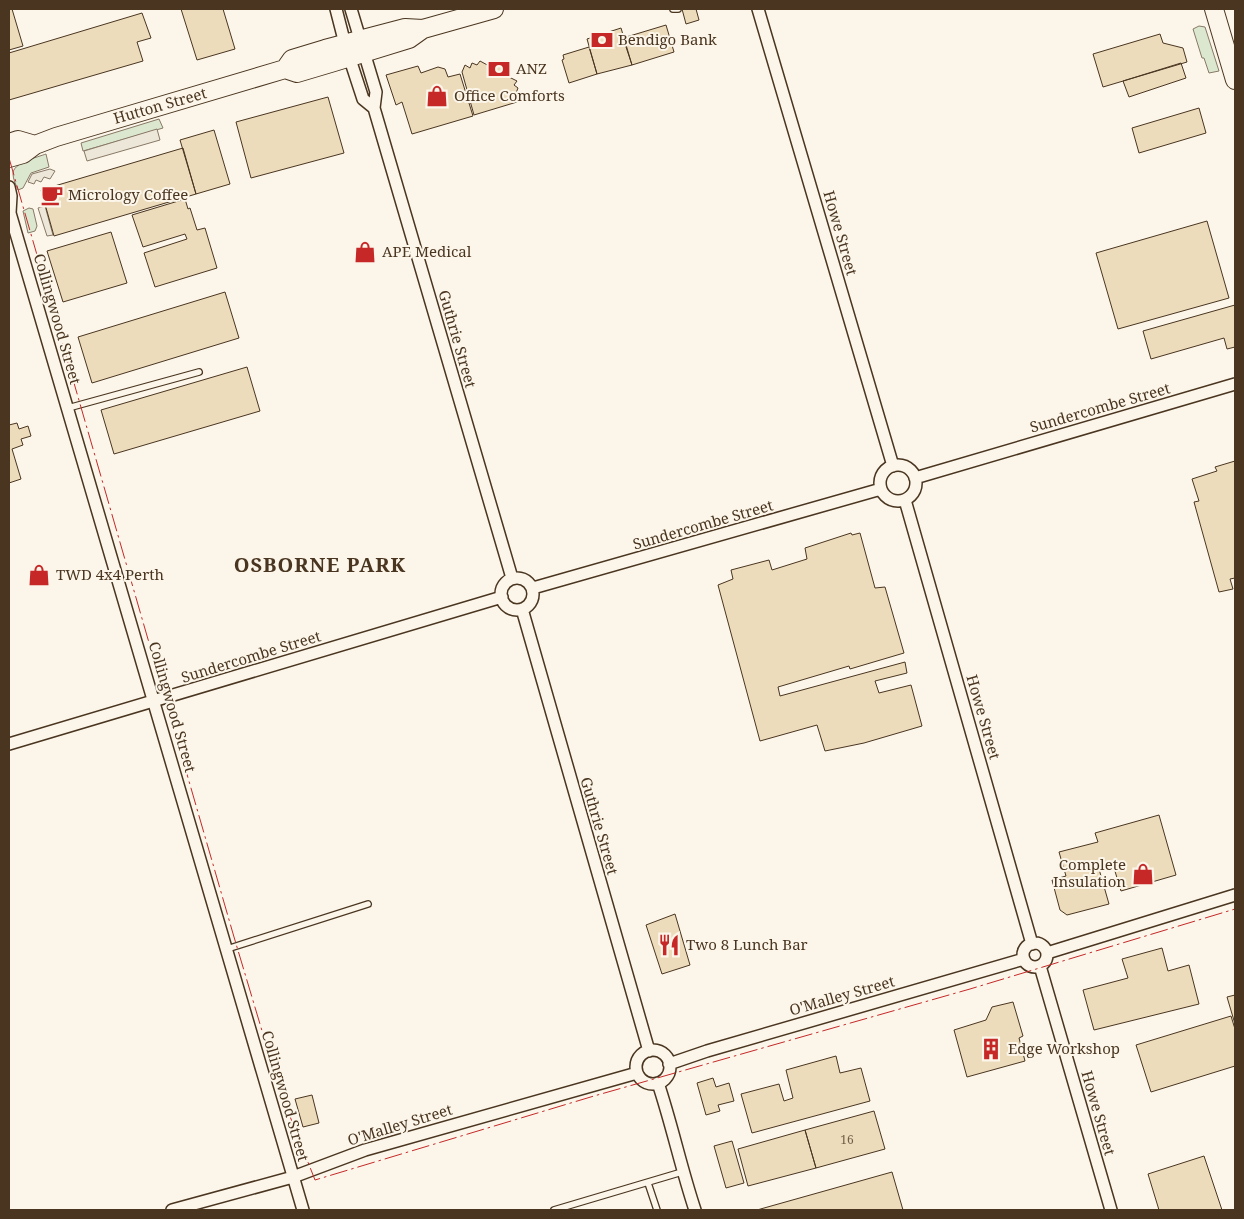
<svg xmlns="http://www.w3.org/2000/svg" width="1244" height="1219" viewBox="0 0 1244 1219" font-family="'Noto Serif',serif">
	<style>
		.green { fill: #dce7d0; stroke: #887966 }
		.parking { fill: #ede7d9; stroke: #887966 }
		.building { fill: #ecdcbc; stroke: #4a3520 }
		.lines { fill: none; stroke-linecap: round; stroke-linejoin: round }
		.service-casing { stroke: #4a3520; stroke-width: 8 }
		.minor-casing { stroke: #4a3520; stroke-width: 14 }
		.primary-casing { stroke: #4a3520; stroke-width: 20 }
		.service { stroke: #fbf6e9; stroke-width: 5.5 }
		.minor { stroke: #fbf6e9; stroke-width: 11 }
		.primary { stroke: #fbf6e9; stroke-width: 18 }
		.power { stroke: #c62828; stroke-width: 1; stroke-dasharray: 18 4 2.5 4; stroke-linecap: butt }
		.labels { text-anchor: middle; stroke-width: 4; stroke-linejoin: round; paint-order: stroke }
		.number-label { font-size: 12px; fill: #725f47 }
		.poi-label { font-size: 15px; fill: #4a3520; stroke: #fbf6e9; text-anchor: start }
		.street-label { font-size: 15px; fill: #4a3520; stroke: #fbf6e9 }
		.district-label { font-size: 20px; font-weight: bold; letter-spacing: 1px; fill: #4a3520; stroke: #fbf6e9 }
	</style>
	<rect width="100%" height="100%" fill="#fbf6e9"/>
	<path class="green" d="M1199 26 1205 27 1219 71 1209 73 1204 58H1202L1193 29Z
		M159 119 163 128 83 151 81 143Z
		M46 154 49 167 31 173 23 188 18 190C16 185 13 179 13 174 12 163 38 157 46 154Z
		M29 208 33 209 37 226 35 231 28 233 23 211Z"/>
	<path class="parking" d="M157 129 160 140 87 161 84 151Z
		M50 169 55 171 50 179 44 177 41 182 36 180 34 184 28 182 32 174Z
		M45 206 53 235 47 236 38 208Z"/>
	<path class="building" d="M9 9H12L23 46 9 50Z
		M181 9H223L235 49 197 60Z
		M682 9H696L699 20 686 24Z
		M142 13 151 38 137 42 143 61 9 100V53Z
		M666 25 674 52 632 65 623 38Z
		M621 28 632 65 597 74 587 39Z
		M1160 34 1163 43 1183 48 1187 62 1103 87 1093 54Z
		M589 47 597 74 569 83 562 60 564 59 563 55Z
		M480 61 491 67 502 63 505 64 507 76 517 81 514 85 518 88 516 93 520 95 517 102 474 115 462 72 465 65 470 68 472 63 477 65Z
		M1181 63 1186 78 1129 97 1123 81Z
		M418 66 421 73 438 67 445 69 448 77 460 74 473 116 412 134 402 102 396 105 386 75Z
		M328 97 344 153 251 178 236 122Z
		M1199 108 1206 133 1139 153 1132 128Z
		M214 130 230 184 196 194 180 140Z
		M183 148 196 194 54 236 41 190Z
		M185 199 188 209 190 208 197 230 205 228 217 268 155 287 144 253 187 239 185 234 143 247 132 215Z
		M1207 221 1229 298 1118 329 1096 253Z
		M111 232 127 283 63 302 47 251Z
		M225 292 239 338 92 383 78 337Z
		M1235 305V347L1227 349 1224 338 1151 359 1143 331Z
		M247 367 260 411 114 454 101 410Z
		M17 423 19 429 28 426 31 436 21 439 23 445 12 449 21 479 9 483V425Z
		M1235 461V578L1230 579 1233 589 1219 592 1194 502 1199 501 1192 479 1217 471 1215 467Z
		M851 533 852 535 860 533 875 588 885 587 904 653 850 669 849 666 778 687 780 696 905 662 907 673 875 681 879 693 911 685 922 726 864 743 825 751 817 725 760 741 718 585 733 579 731 570 769 560 772 570 807 559 805 548Z
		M1159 815 1176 875 1121 891 1114 868 1107 870 1106 867 1099 869 1109 904 1067 915 1060 910 1052 880 1066 876 1059 852 1098 842 1095 833Z
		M675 914 690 965 662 974 646 925Z
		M1162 948 1168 971 1189 965 1199 1004 1094 1030 1083 990 1128 978 1122 959Z
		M1235 995V1024L1227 997Z
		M1013 1002 1023 1036 1019 1038 1025 1061 967 1077 954 1030 986 1020 992 1007Z
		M1231 1016 1235 1029V1066L1151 1092 1136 1045Z
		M836 1056 840 1073 861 1068 870 1101 752 1133 741 1094 779 1084 784 1101 793 1098 786 1070Z
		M713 1078 716 1087 729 1083 734 1101 718 1105 720 1111 706 1115 697 1083Z
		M312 1095 319 1123 303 1127 295 1099Z
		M874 1111 885 1149 816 1168 805 1130Z
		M805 1130 816 1168 748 1186 738 1149Z
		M732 1141 744 1183 726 1188 714 1146Z
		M1204 1156 1222 1210H1159L1148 1174Z
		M892 1172 903 1210H757Z"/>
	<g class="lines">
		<g class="service-casing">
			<path id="service" d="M673 9H678
				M68 408 199 372
				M227 949 368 904
				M648 1183 657 1210
				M554 1210 682 1172"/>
		</g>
		<g class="minor-casing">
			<path id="minor" d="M336 9 345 44 363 99 374 108
				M351 9 376 92 374 108 512 578
				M758 9 893 466
				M9 187 11 196 10 213 303 1210
				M880 483a18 18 0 1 1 36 0a18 18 0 1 1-36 0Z
				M915 478 1235 384
				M905 500 1032 944
				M501 594a16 16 0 1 1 32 0a16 16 0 1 1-32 0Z
				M533 588 881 489
				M522 609 649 1051
				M9 744 502 597
				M1023 955a12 12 0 1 1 24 0a12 12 0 1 1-24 0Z
				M1047 953 1235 895
				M1040 966 1111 1210
				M636 1067a17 17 0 1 1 34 0a17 17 0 1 1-34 0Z
				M669 1064 707 1051 1024 959
				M658 1083C672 1125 681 1168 695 1210
				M172 1210 293 1177 365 1150 637 1073"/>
		</g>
		<g class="primary-casing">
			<path id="primary" d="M1214 9 1235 80
				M285 69 292 59 325 49 405 28 423 29
				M9 143 18 140 35 145
				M9 158 23 154 35 145 56 137 285 69 297 73 334 62 409 39 423 29 494 9"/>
		</g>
		<use href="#service" class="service"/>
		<use href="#minor" class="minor"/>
		<use href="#primary" class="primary"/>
		<path class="power" d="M9 158 234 937 280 1091 315 1180 594 1096 970 989 1235 909"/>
	</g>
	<defs>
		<g id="bank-bare" transform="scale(1.725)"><path d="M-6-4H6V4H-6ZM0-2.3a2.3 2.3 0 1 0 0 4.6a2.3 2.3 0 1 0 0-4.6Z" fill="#c62828" stroke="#fbf6e9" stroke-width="2.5" paint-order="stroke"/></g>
		<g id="shop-bare" transform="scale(1.725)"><path d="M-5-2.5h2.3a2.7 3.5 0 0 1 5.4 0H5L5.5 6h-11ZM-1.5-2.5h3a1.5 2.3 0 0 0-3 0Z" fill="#c62828" stroke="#fbf6e9" stroke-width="2.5" paint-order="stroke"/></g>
		<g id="cafe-bare" transform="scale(1.725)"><path d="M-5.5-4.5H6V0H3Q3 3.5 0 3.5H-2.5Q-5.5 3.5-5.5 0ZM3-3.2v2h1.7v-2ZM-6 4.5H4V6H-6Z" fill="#c62828" stroke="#fbf6e9" stroke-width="2.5" paint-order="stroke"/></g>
		<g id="restaurant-bare" transform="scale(1.725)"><path d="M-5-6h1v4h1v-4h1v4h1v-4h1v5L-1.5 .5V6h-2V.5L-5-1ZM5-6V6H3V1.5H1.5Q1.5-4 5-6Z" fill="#c62828" stroke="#fbf6e9" stroke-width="2.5" paint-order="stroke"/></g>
		<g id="building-bare" transform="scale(1.725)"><path d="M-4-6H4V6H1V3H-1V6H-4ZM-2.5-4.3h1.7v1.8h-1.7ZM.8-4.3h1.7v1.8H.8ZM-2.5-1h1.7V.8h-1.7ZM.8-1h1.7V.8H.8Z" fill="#c62828" stroke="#fbf6e9" stroke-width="2.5" paint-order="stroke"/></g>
	</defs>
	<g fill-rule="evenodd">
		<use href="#bank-bare" x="602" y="40"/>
		<use href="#bank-bare" x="499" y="69"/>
		<use href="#shop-bare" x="437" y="96"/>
		<use href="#cafe-bare" x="52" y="195"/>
		<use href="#shop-bare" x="365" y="252"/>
		<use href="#shop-bare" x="39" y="575"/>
		<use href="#shop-bare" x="1143" y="874"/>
		<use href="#restaurant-bare" x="669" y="945"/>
		<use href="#building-bare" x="991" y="1049"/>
	</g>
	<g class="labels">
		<g class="number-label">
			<text x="847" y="1144">16</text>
		</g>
		<g class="poi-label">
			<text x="618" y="45">Bendigo Bank</text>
			<text x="516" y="74">ANZ</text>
			<text x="454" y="101">Office Comforts</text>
			<text x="68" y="200">Micrology Coffee</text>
			<text x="382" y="257">APE Medical</text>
			<text x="56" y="580">TWD 4x4 Perth</text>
			<text x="1126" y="870" text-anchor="end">Complete<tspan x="1126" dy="17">Insulation</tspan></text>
			<text x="686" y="950">Two 8 Lunch Bar</text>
			<text x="1008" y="1054">Edge Workshop</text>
		</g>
		<g class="street-label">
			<text transform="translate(160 106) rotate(-16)" y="5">Hutton Street</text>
			<text transform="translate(840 233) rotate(74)" y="5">Howe Street</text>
			<text transform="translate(57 319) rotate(74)" y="5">Collingwood Street</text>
			<text transform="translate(457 339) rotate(74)" y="5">Guthrie Street</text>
			<text transform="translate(1100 408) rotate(-16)" y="5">Sundercombe Street</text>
			<text transform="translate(703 525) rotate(-16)" y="5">Sundercombe Street</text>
			<text transform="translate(251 657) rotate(-17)" y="5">Sundercombe Street</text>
			<text transform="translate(172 707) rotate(74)" y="5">Collingwood Street</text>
			<text transform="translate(983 717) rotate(74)" y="5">Howe Street</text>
			<text transform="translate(599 826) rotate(74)" y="5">Guthrie Street</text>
			<text transform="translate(842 996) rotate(-16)" y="5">O'Malley Street</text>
			<text transform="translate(285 1096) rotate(74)" y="5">Collingwood Street</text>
			<text transform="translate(1098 1113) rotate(74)" y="5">Howe Street</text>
			<text transform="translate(400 1125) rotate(-17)" y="5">O'Malley Street</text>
		</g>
		<g class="district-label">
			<text x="320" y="572">OSBORNE PARK</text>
		</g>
	</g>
	<rect width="1244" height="1219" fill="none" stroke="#4a3520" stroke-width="20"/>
</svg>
